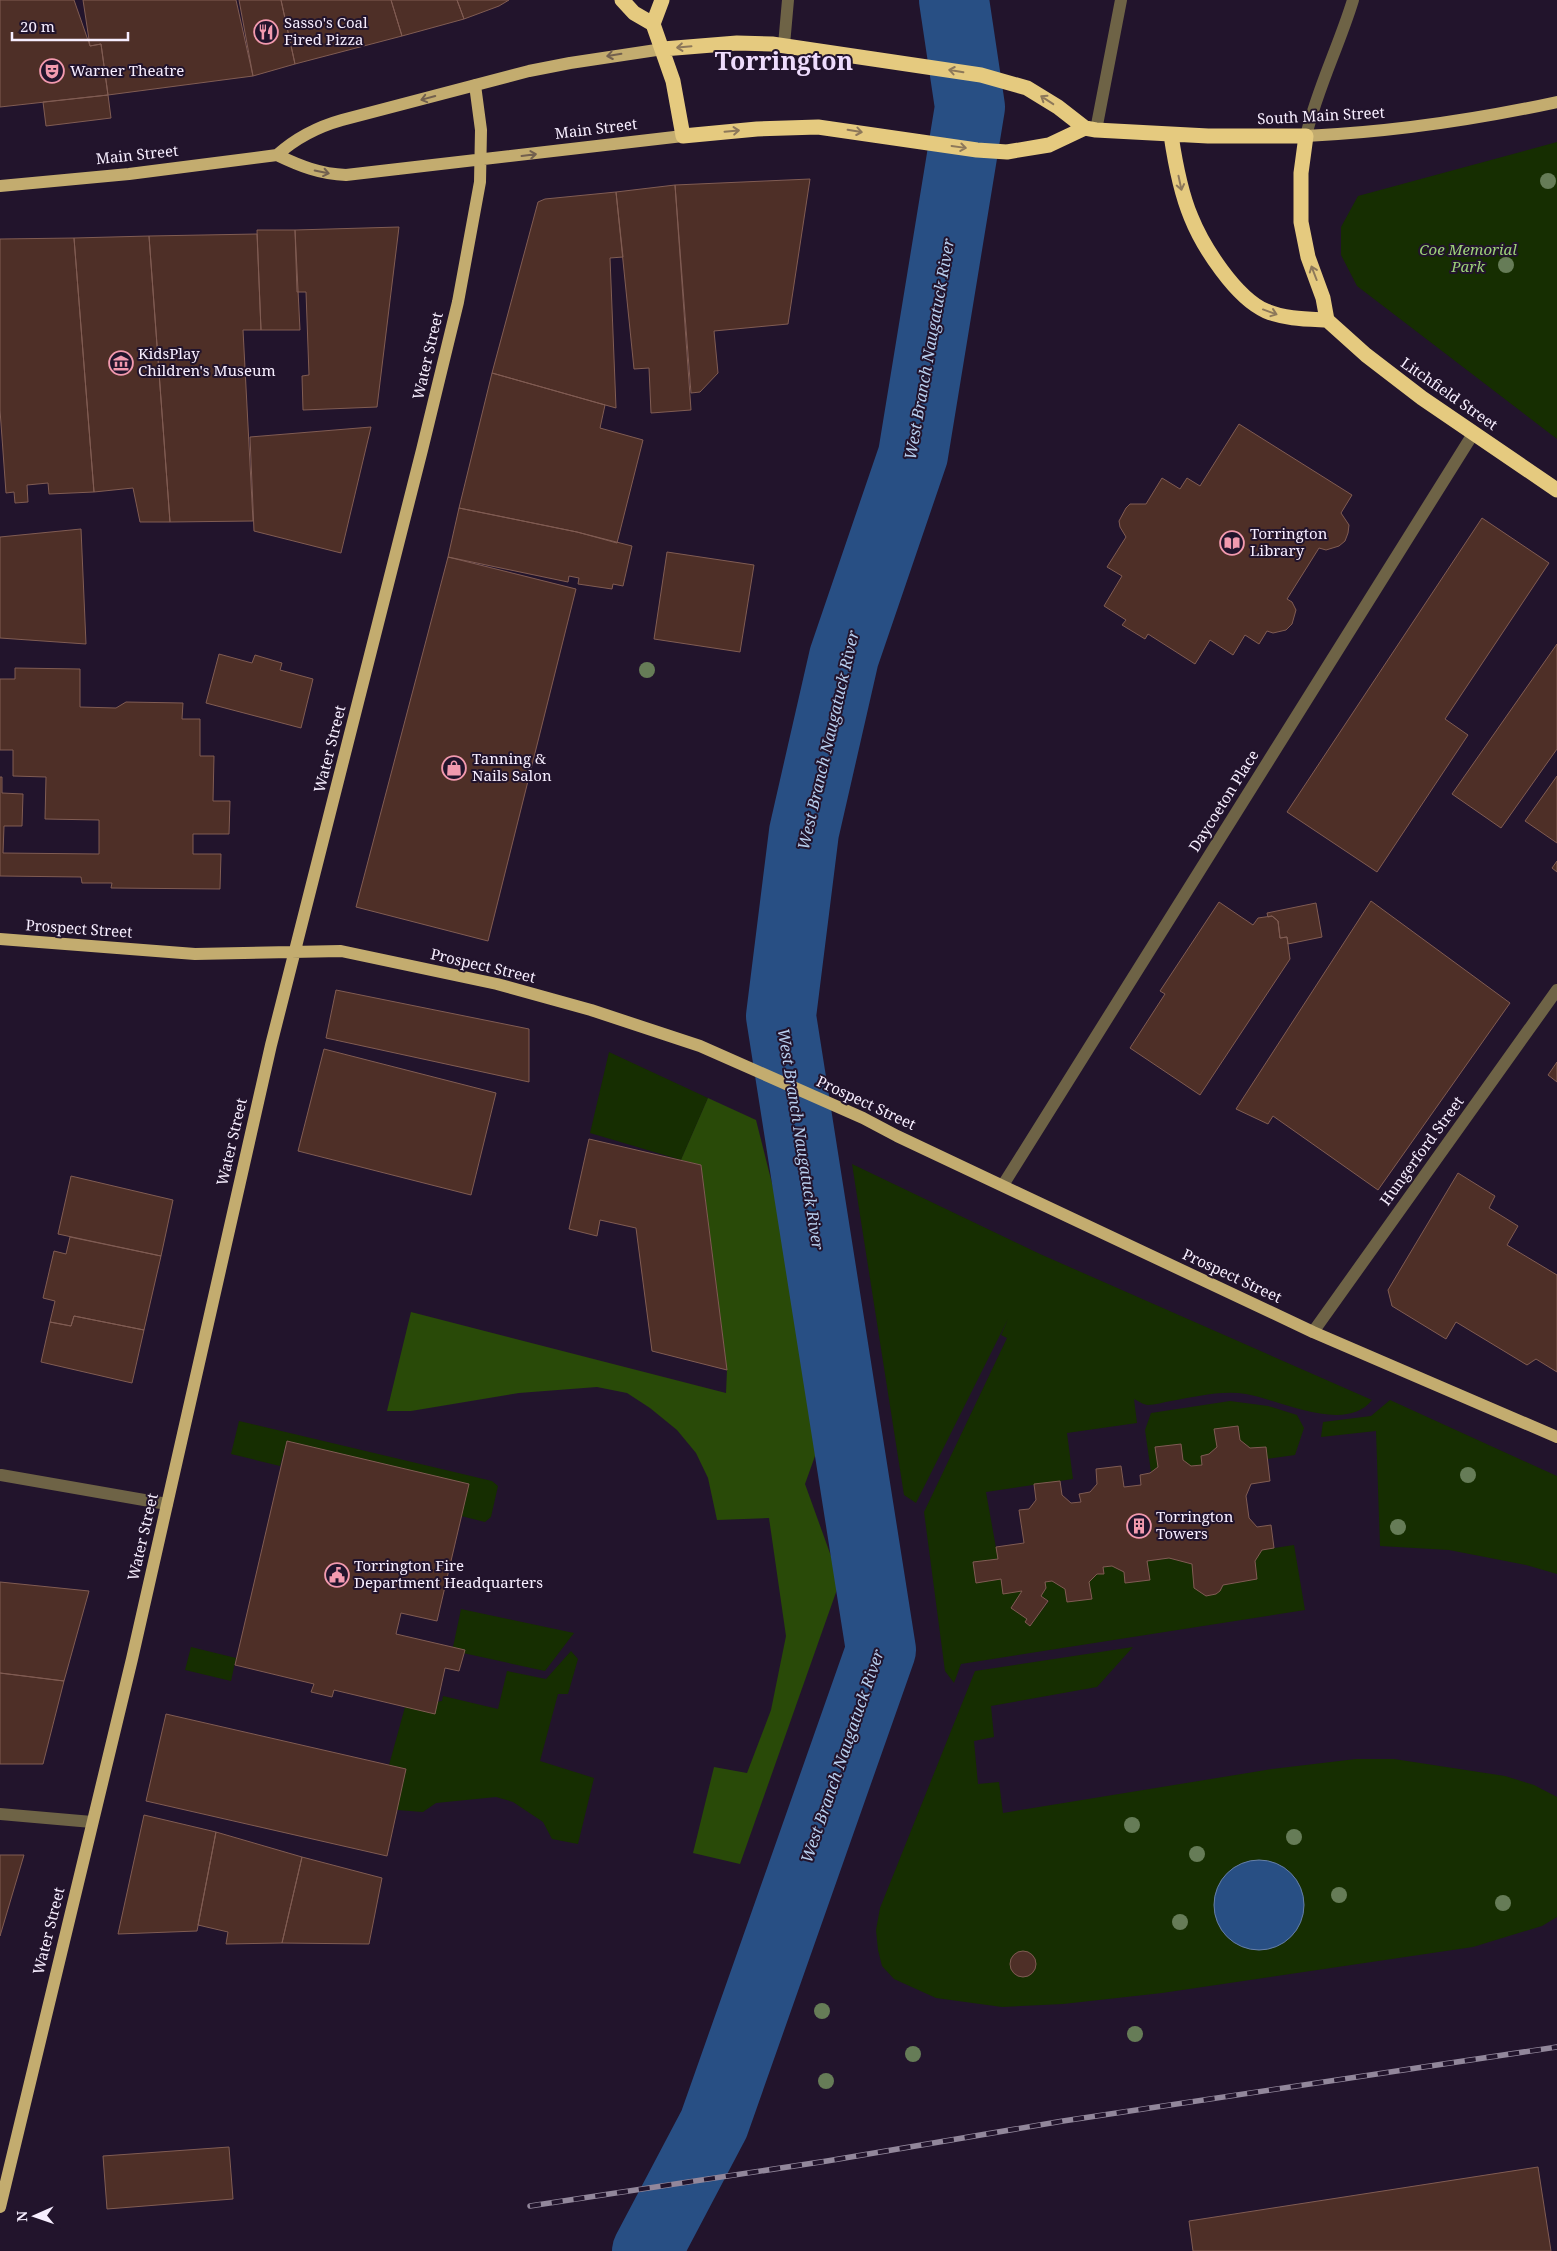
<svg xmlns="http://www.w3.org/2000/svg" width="1557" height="2251" viewBox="0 0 1557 2251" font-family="'Noto Serif',serif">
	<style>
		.green { fill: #162e01 }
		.forest { fill: #294a08 }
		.water { fill: #284f84; stroke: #667fa9 }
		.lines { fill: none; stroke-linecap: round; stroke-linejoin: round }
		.river { stroke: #284f84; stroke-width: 70 }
		.building { fill: #4e2f27; stroke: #805c53 }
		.minor { stroke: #6e6346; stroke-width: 12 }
		.major { stroke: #c3ac6f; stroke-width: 12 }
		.highway { stroke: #e5ca7f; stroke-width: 15 }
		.rail-casing { stroke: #92879b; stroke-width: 5.5 }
		.rail { stroke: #22142c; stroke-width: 4; stroke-dasharray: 11; stroke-linecap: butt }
		.tree { fill: #667c57 }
		.oneway { stroke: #8d785a }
		.oneway2 { stroke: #72604e }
		.labels { text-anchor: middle; stroke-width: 4; stroke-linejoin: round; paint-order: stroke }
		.poi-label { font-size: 15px; fill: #f7eeff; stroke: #22142c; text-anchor: start }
		.street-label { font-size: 15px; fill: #f7eeff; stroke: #22142c }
		.park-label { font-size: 15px; font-style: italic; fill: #9dd17a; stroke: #22142c }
		.water-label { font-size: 16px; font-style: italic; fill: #b8cfef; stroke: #22142c }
		.town-label { font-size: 25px; font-weight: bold; fill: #eedcfd; stroke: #22142c }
	</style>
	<rect width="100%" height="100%" fill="#22142c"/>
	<path class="green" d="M1557 142V439L1357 286 1341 255V227L1358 196Z
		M609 1052 708 1098 681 1160 590 1133Z
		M852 1164 1040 1254 1372 1400C1346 1434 1280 1400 1246 1394 1221 1390 1195 1397 1171 1401 1164 1402 1155 1405 1148 1405 1144 1405 1138 1401 1134 1399L1137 1423 1067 1433 1073 1479 986 1492 998 1559 973 1562 976 1583 1001 1579 1003 1592 1022 1591 1011 1608 1027 1619 1025 1622 1030 1626 1049 1601 1041 1596 1046 1588 1045 1582 1052 1581 1065 1589 1067 1602 1091 1599 1089 1582 1097 1574H1104L1103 1567 1112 1566 1124 1572 1126 1583 1150 1580 1147 1561 1169 1558 1192 1564 1195 1588 1206 1596C1215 1594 1219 1594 1223 1585L1257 1579 1255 1561 1262 1550 1294 1545 1305 1610 961 1664 954 1683 945 1671 924 1512 1007 1338 1001 1335 1008 1319 916 1503 904 1495Z
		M1390 1400 1557 1476V1574L1526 1565 1449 1550 1380 1546 1376 1431 1321 1437 1323 1422 1371 1416Z
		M1230 1401 1268 1406 1297 1415 1304 1428 1295 1455 1267 1459 1265 1447 1250 1448 1240 1440 1238 1426 1214 1430 1217 1447 1209 1454 1201 1456 1202 1465 1191 1466 1183 1460 1181 1444 1155 1447 1158 1467 1151 1472 1145 1430 1151 1413Z
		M239 1421 492 1481 498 1486 491 1517 485 1522 461 1516 468 1484 287 1441 280 1466 231 1454Z
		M461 1609 574 1633 545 1671 463 1653 464 1650 453 1647Z
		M191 1647 236 1658 231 1681 185 1670Z
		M1133 1647 1097 1687 991 1706 994 1737 974 1741 978 1784 999 1782 1003 1813 1272 1769 1356 1759H1394L1505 1776 1534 1785 1557 1797V1917L1542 1926 1473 1947 1162 1993 1063 2004 1002 2007 936 1998 894 1979 882 1966 878 1950 876 1930 880 1908 975 1671Z
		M571 1651 578 1659 568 1694H558L540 1761 594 1778 578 1844 552 1839 543 1822 513 1802 496 1797 436 1803 423 1812 397 1810 406 1769 389 1765 405 1707 442 1701 443 1696 498 1709 507 1671 546 1679Z"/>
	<path class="forest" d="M708 1098 756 1120 830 1414 805 1484 840 1581 740 1864 693 1853 714 1767 747 1773 771 1710 786 1636 769 1518 717 1520 708 1478 696 1453 677 1430 650 1408 627 1393 597 1387 519 1393 411 1411H387L411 1312 726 1393 727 1370 701 1165 681 1160Z"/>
	<path class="water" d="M1214 1905a45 45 0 1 1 90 0a45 45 0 1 1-90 0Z"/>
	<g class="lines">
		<path class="river" d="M647 2251 714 2124 881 1650 781 1016 804 832 844 657 913 455 970 107 954 0"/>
	</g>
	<path class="building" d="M0 0H74L90 46 101 44 108 95 0 107Z
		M83 0H236L253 76 108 95 101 44 90 46Z
		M239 0H281L295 64 253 76Z
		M281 0H391L402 36 295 64Z
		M391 0H457L464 19 402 36Z
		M457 0H509L499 6 464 19Z
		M108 95 111 118 46 126 43 102Z
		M810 179 788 324 714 331 718 373 700 392 691 393 675 185Z
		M675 185 691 410 651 413 649 368 634 369 616 192Z
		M616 192 623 257 610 258 616 408 492 373 538 202 545 199Z
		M399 227 377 407 303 410 302 376 309 375 306 292H297L295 230Z
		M257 230H295L300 330H261Z
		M257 234 261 330H243L253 521 170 522 149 236Z
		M149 236 170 522H140L133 488 94 492 74 238Z
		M74 238 94 492 49 494 48 483 27 485 28 502 15 503 14 492 6 493 0 410V239Z
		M492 373 605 405 600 428 643 440 617 543 577 532 459 508Z
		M1239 424 1352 495 1341 513 1349 525 1348 533 1345 541 1339 546 1326 550 1319 548 1287 599 1292 602 1296 610 1292 624 1286 630 1273 633 1267 631 1259 644 1245 635 1233 655 1210 640 1195 664 1148 634 1145 639 1122 625 1126 620 1104 606 1122 576 1107 567 1126 537 1120 527 1119 521 1126 508 1130 504H1146L1162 478 1180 489 1187 478 1200 486Z
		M371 427 341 553 254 531 250 437Z
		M459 508 577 532 632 546 623 586 613 584 612 589 578 584 579 578 569 576 568 582 448 557Z
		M1482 518 1549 563 1445 719 1468 735 1377 872 1287 812Z
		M81 529 86 644 0 638V537Z
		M667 552 754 565 740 652 654 639Z
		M448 557 576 589 488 941 356 907Z
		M1557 644V749L1501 828 1452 794Z
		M219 654 252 663 255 655 282 663 280 670 313 679 301 728 206 703Z
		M15 668 80 669V707L116 708 126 702 183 703 182 719H200V756H214L213 801H230L229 834H193V854H221L220 889 111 888 112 883H82L81 877 0 876V777H2V793L23 794 22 826H4L3 853 99 854V820L45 819 46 777 13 776V750H0V679H15Z
		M1557 776V843L1525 821Z
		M1557 861V872L1552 868Z
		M1371 901 1510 1003 1378 1190 1273 1116 1268 1124 1236 1109Z
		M1219 902 1253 925 1258 918 1272 916 1278 921 1280 938 1287 937 1290 959 1200 1095 1130 1048 1165 994 1160 991Z
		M1316 903 1322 937 1288 944 1287 937 1280 938 1278 921 1272 916 1268 917 1267 913Z
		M336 990 529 1029V1082L326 1038Z
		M324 1049 496 1093 471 1195 298 1151Z
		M1557 1062V1082L1548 1075Z
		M589 1139 701 1165 727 1370 652 1351 636 1228 600 1220 597 1236 569 1229Z
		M1458 1173 1495 1196 1489 1208 1518 1226 1507 1245 1557 1275V1372L1536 1359 1527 1365 1456 1322 1446 1339 1392 1306 1388 1290Z
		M71 1176 173 1200 161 1256 58 1234Z
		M70 1237 161 1256 144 1330 74 1316 71 1326 50 1322 55 1301 43 1298 54 1251 66 1254Z
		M74 1316 144 1330 132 1383 41 1362 50 1322 71 1326Z
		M1238 1426 1240 1440 1250 1448 1266 1447 1270 1481 1251 1484 1246 1496 1249 1518 1257 1527 1271 1525 1274 1548 1262 1550 1255 1561 1257 1579 1223 1585 1220 1591 1216 1594 1206 1596 1194 1588 1192 1564 1169 1558 1147 1561 1150 1580 1125 1583 1124 1572 1112 1566 1103 1567 1104 1574H1097L1089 1582 1092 1599 1067 1602 1065 1589 1052 1581 1045 1582 1046 1588 1041 1596 1048 1601 1030 1626 1025 1622 1027 1619 1011 1608 1022 1591 1003 1594 1001 1579 976 1583 973 1562 998 1559 996 1547 1024 1543 1019 1510 1029 1509 1036 1500 1034 1484 1060 1481 1062 1495 1071 1503 1081 1502 1079 1494 1090 1492 1097 1484 1096 1469 1121 1466 1124 1487 1141 1485 1140 1475 1150 1473 1158 1467 1155 1447 1181 1444 1183 1460 1191 1466 1202 1465 1201 1456 1209 1454 1217 1447 1214 1429Z
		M287 1441 469 1484 437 1621 401 1613 396 1634 465 1650 459 1671 445 1668 435 1714 334 1690 332 1697 311 1692 314 1684 235 1665Z
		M0 1582 89 1591 64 1681 0 1673Z
		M0 1673 64 1681 43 1764H0Z
		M166 1714 406 1769 387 1856 146 1801Z
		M144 1815 216 1832 197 1931 118 1934Z
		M216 1832 302 1857 282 1943 226 1944 228 1932 198 1925Z
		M0 1855H24L0 1936Z
		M302 1857 382 1878 369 1944 282 1943Z
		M1010 1964a13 13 0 1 1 26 0a13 13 0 1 1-26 0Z
		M229 2147 233 2199 107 2209 103 2156Z
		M1538 2167 1551 2251H1193L1189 2221Z"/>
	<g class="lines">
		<path class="minor" d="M784 45 788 0
			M1096 130 1121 0
			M1306 136C1317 89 1339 46 1353 0
			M1003 1185 1473 434
			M1313 1332 1557 990
			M1 1475 167 1504
			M0 1814 92 1822"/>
		<path class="major" d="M1306 136C1391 132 1474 120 1557 102
			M277 155C300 166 320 174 346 175L683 136
			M0 186 129 174 277 155C296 138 317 127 342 120L529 71 570 63 663 49
			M0 939 195 954 341 951 497 984 591 1010 700 1046 863 1118 897 1136 1313 1332 1557 1437
			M0 2207 132 1659 271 1045 422 450 458 302 480 182 481 130 475 85"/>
		<path class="highway" d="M622 0 634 13 653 24 673 81 683 136 757 129 818 127 977 150 1007 152 1049 145 1085 128
			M653 24 662 0
			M663 49 737 43 772 44 981 75 1027 88 1058 107 1085 128 1096 130 1208 136H1306L1301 173V222L1308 257 1323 298 1327 320 1366 355 1422 398 1557 490
			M1171 135C1175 162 1180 191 1191 217 1203 247 1236 298 1266 311 1285 319 1307 319 1327 320"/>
		<g class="rail-casing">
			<path id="rail" d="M530 2206 827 2161 1063 2121 1557 2047"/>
		</g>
		<use href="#rail" class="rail"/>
	</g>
	<g class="tree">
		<circle cx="1548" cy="181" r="8"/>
		<circle cx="1506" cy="265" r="8"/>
		<circle cx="647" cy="670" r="8"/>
		<circle cx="1468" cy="1475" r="8"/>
		<circle cx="1398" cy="1527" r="8"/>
		<circle cx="1132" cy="1825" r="8"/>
		<circle cx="1294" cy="1837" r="8"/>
		<circle cx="1197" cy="1854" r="8"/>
		<circle cx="1339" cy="1895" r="8"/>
		<circle cx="1503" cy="1903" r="8"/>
		<circle cx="1180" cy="1922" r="8"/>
		<circle cx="822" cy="2011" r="8"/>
		<circle cx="1135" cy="2034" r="8"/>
		<circle cx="913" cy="2054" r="8"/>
		<circle cx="826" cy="2081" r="8"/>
	</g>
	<defs><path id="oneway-shaft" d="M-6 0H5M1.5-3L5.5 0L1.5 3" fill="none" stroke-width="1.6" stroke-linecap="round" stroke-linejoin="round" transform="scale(1.25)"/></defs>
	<g class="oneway">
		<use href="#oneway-shaft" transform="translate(684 47) rotate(175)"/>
		<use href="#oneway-shaft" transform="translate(956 71) rotate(-171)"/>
		<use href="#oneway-shaft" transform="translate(1047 100) rotate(-147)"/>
		<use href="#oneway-shaft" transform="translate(732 131) rotate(-5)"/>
		<use href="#oneway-shaft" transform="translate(855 131) rotate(9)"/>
		<use href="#oneway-shaft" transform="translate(959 147) rotate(8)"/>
		<use href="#oneway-shaft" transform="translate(1180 183) rotate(78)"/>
		<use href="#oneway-shaft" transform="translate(1314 273) rotate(-111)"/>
		<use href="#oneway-shaft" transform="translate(1270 312) rotate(20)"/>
	</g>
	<g class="oneway2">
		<use href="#oneway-shaft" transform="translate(614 55) rotate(171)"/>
		<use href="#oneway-shaft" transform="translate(428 98) rotate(165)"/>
		<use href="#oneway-shaft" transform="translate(529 155) rotate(-7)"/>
		<use href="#oneway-shaft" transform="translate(322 172) rotate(12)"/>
	</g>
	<defs>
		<g id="restaurant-ring" transform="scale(1.25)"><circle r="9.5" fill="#22142c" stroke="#f29aaf" stroke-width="1.5"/><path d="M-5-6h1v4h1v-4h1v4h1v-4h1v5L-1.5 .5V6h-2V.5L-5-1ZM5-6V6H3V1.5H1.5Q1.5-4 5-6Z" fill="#f29aaf"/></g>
		<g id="theatre-ring" transform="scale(1.25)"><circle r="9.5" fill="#22142c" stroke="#f29aaf" stroke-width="1.5"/><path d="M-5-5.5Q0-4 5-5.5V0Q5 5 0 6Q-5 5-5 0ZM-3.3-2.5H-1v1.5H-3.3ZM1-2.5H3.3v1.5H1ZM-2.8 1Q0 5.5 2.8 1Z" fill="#f29aaf"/></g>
		<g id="museum-ring" transform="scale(1.25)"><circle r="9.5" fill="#22142c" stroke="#f29aaf" stroke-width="1.5"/><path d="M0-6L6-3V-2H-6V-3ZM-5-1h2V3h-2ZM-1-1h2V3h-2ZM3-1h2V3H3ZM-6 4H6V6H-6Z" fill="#f29aaf"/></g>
		<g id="library-ring" transform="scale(1.25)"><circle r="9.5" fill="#22142c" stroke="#f29aaf" stroke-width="1.5"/><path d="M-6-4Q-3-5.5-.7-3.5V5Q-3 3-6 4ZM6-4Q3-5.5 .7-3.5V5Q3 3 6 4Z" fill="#f29aaf"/></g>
		<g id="shop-ring" transform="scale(1.25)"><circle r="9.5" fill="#22142c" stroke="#f29aaf" stroke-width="1.5"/><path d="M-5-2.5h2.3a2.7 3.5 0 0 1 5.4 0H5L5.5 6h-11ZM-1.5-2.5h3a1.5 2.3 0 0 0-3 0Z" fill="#f29aaf"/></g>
		<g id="building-ring" transform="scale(1.25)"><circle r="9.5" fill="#22142c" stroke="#f29aaf" stroke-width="1.5"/><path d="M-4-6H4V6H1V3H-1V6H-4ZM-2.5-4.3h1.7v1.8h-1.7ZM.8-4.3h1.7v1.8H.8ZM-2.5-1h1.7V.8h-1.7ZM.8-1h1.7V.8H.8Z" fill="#f29aaf"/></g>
		<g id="civic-ring" transform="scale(1.25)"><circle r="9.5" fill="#22142c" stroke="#f29aaf" stroke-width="1.5"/><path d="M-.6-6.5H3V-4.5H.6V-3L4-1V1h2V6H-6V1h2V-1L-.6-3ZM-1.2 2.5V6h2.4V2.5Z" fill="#f29aaf"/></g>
	</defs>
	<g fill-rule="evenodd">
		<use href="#restaurant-ring" x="266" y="32"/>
		<use href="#theatre-ring" x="52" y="71"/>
		<use href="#museum-ring" x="121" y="363"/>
		<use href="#library-ring" x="1232" y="543"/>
		<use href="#shop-ring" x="454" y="768"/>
		<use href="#building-ring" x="1139" y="1526"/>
		<use href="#civic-ring" x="337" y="1575"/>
	</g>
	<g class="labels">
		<g class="poi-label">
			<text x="284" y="28">Sasso's Coal<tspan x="284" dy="17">Fired Pizza</tspan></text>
			<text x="70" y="76">Warner Theatre</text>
			<text x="138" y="359">KidsPlay<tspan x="138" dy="17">Children's Museum</tspan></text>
			<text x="1250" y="539">Torrington<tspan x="1250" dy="17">Library</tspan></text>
			<text x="472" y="764">Tanning &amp;<tspan x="472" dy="17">Nails Salon</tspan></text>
			<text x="1156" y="1522">Torrington<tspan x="1156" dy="17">Towers</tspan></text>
			<text x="354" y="1571">Torrington Fire<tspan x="354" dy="17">Department Headquarters</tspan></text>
		</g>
		<g class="street-label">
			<text transform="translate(1321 116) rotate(-3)" y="5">South Main Street</text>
			<text transform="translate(596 129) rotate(-7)" y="5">Main Street</text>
			<text transform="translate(137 155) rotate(-6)" y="5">Main Street</text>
			<text transform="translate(428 356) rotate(-77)" y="5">Water Street</text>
			<text transform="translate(1449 394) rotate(35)" y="5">Litchfield Street</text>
			<text transform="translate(330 749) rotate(-76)" y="5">Water Street</text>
			<text transform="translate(1224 801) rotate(-58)" y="5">Daycoeton Place</text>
			<text transform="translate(79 929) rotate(4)" y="5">Prospect Street</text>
			<text transform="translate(483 966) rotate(13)" y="5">Prospect Street</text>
			<text transform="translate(866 1103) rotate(25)" y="5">Prospect Street</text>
			<text transform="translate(232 1142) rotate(-77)" y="5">Water Street</text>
			<text transform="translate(1422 1151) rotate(-54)" y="5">Hungerford Street</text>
			<text transform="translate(1232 1276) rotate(25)" y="5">Prospect Street</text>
			<text transform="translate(143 1537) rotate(-77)" y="5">Water Street</text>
			<text transform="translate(49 1931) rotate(-76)" y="5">Water Street</text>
		</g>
		<g class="park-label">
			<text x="1468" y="255">Coe Memorial<tspan x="1468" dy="17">Park</tspan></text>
		</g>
		<g class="water-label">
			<text transform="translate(929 349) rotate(-80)" y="6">West Branch Naugatuck River</text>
			<text transform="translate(828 740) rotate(-77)" y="6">West Branch Naugatuck River</text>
			<text transform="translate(801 1139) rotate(81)" y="6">West Branch Naugatuck River</text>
			<text transform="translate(842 1756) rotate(-71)" y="6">West Branch Naugatuck River</text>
		</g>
		<g class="town-label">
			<text x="784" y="70">Torrington</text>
		</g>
	</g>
	<g transform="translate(35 2216) rotate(268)" stroke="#22142c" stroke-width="4" paint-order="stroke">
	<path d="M0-4L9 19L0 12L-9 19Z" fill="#f7eeff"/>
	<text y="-8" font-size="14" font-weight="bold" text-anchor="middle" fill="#f7eeff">N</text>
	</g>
	<path d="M12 32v8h116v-8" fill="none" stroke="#f7eeff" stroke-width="2.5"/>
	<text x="20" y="32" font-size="15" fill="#f7eeff" stroke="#22142c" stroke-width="4" paint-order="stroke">20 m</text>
</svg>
